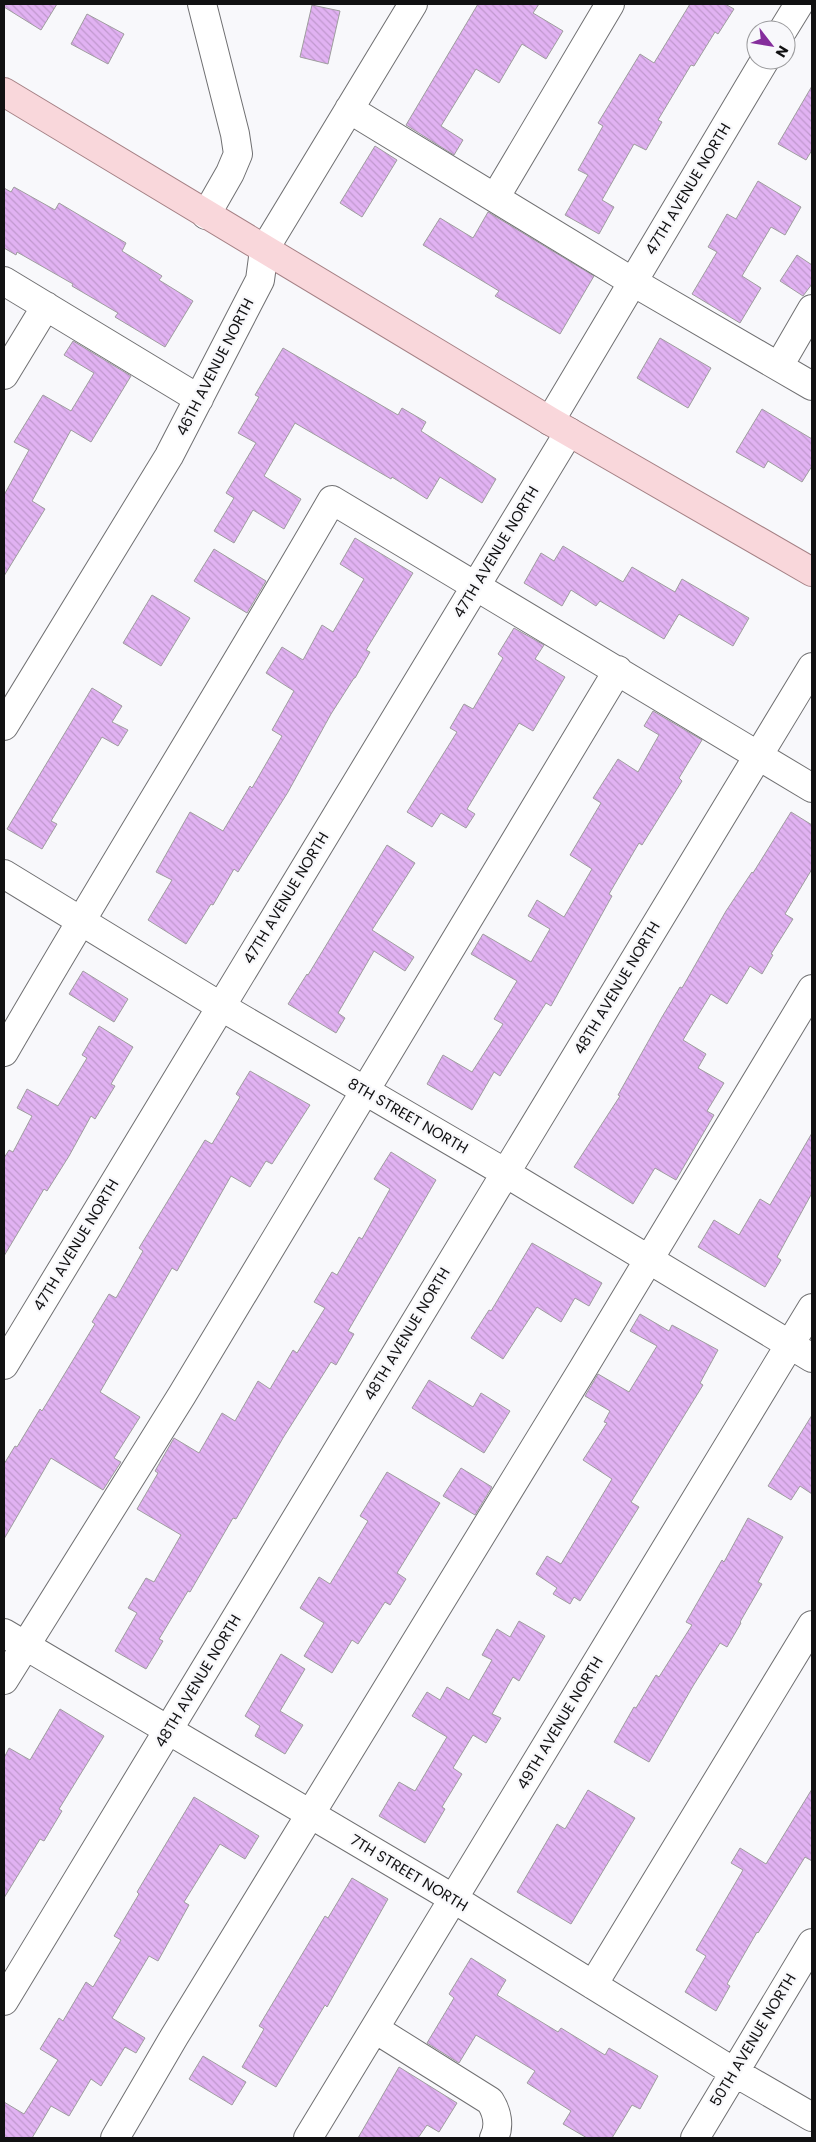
<svg xmlns="http://www.w3.org/2000/svg" width="816" height="2142" viewBox="0 0 816 2142" font-family="Poppins,sans-serif">
	<style>
		.building { fill: url(#building-back-hatch); stroke: #9f9d9f }
		.lines { fill: none; stroke-linecap: round; stroke-linejoin: round }
		.minor-casing { stroke: #707072; stroke-width: 30 }
		.major-casing { stroke: #a58185; stroke-width: 30 }
		.minor { stroke: #fff; stroke-width: 28 }
		.major { stroke: #f9d7db; stroke-width: 28 }
		.labels { text-anchor: middle; stroke-width: 4.5; stroke-linejoin: round; paint-order: stroke }
		.street-label { font-size: 15px; fill: #111112; stroke: #f8f8fb }
	</style>
	<defs>
		<pattern id="building-back-hatch" width="6" height="6" patternUnits="userSpaceOnUse" patternTransform="scale(1.25)"><rect width="6" height="6" fill="#e1b2f2"/><path d="M-1 5l2 2M0 0l6 6M5-1l2 2" fill="none" stroke="#c098ce"/></pattern>
	</defs>
	<rect width="100%" height="100%" fill="#f8f8fb"/>
	<path class="building" d="M4 4H57L41 30 4 7Z
		M478 4H539L533 13 563 31 546 59 522 44 499 83 476 69 441 126 463 140 454 155 406 125Z
		M690 4H725L734 9 718 34 715 32 694 66 691 65 658 120 662 122 646 150 634 144 602 200 614 207 599 234 565 215 588 175 578 170 603 126 598 123 640 54 654 63Z
		M312 5 340 11 328 64 300 57Z
		M87 14 124 34 108 64 71 44Z
		M812 86V150L806 160 778 144Z
		M375 146 397 160 362 217 340 203Z
		M758 181 801 207 785 235 771 227 742 276 761 288 740 323 692 294 717 252 708 247 727 214 736 219Z
		M14 187 55 210 59 203 126 243 122 251 162 276 159 280 193 301 165 347 115 317 118 313 72 286 73 284 17 252 16 255 4 248V188L11 192Z
		M488 212 594 276 560 334 495 296 499 291 423 245 440 218 473 238Z
		M797 255 812 265V284L803 296 780 281Z
		M660 338 711 368 688 408 637 378Z
		M73 341 131 376 91 442 71 430 32 501 45 509 4 576V495L29 450 14 442 43 395 71 411 94 373 64 355Z
		M283 348 398 415 402 408 426 422 421 431 496 479 482 503 440 477 427 499 392 477 391 479 295 423 264 476 301 499 284 529 253 510 234 543 214 531 234 498 226 493 256 443 238 433 259 397 255 395Z
		M762 409 812 439V466L802 482 768 461 764 468 736 452Z
		M355 538 413 573 366 650 370 652 355 678H354L331 714 288 792 238 872 234 869 213 905 211 904 186 944 148 920 172 880 156 872 190 812 223 831 250 786 252 788 282 736 272 730 294 691 266 673 282 647 303 660 322 625 333 632 364 579 340 564Z
		M563 546 623 582 632 567 675 592 682 579 749 618 733 646 679 614 664 639 600 601 596 606 571 590 562 606 524 583 541 553 554 561Z
		M214 549 266 581 247 613 194 581Z
		M152 595 190 618 161 666 123 643Z
		M514 628 544 645 535 659 565 677 533 731 519 723 467 809 475 814 466 828 441 813 432 827 407 812 457 732 450 728 464 704 473 709 503 658 498 654Z
		M92 688 122 706 112 722 128 730 118 746 102 737 51 821 57 824 42 849 7 829Z
		M653 711 702 740 679 778 682 781 642 845 639 843 609 894 612 896 551 1006 546 1003 500 1076 494 1072 472 1110 427 1084 443 1055 472 1072 503 1024 494 1019 517 981 471 954 483 934 531 962 550 929 528 916 537 900 564 917 592 869 570 855 601 803 593 798 618 759 638 772 659 735 644 726Z
		M791 812 812 825V869L785 914 793 919 771 954 773 955 762 974 750 966 727 1004 711 994 683 1040 706 1054 698 1068 724 1083 707 1111 714 1115 676 1180 655 1168 633 1204 574 1167 620 1096 618 1095 662 1017 680 987 682 988 726 911 752 872 753 873Z
		M387 845 415 863 372 930 414 957 405 971 374 951 338 1013 345 1018 336 1033 288 1004 307 974 308 975Z
		M83 971 128 999 114 1022 69 994Z
		M99 1026 133 1047 111 1084 115 1086 95 1119 91 1116 69 1156 47 1191 44 1189 4 1256V1158L9 1150 13 1152 32 1116 17 1108 27 1089 58 1106 87 1058 82 1055Z
		M250 1071 310 1105 272 1164 266 1161 250 1187 231 1176 177 1271 172 1268 100 1392 140 1417 114 1458 121 1462 103 1490 51 1458 4 1539V1464L15 1446 17 1447 40 1409 42 1411 95 1324 92 1322 109 1294 116 1298 143 1251 139 1248 205 1140 212 1144 240 1097 236 1094Z
		M812 1133V1193L777 1257 781 1260 765 1287 698 1247 714 1220 739 1235 760 1199 770 1205Z
		M391 1152 436 1180 348 1331 354 1334 336 1365 331 1362 283 1438 236 1519 233 1518 190 1592 188 1591 159 1639 163 1641 146 1669 115 1651 137 1613 128 1608 146 1578 154 1582 181 1535 137 1509 158 1473 155 1471 174 1438 199 1453 222 1413 235 1421 258 1381 270 1389 293 1350 297 1353 325 1308 314 1302 332 1272 337 1275 359 1237 362 1239 390 1189 374 1179Z
		M532 1243 602 1283 589 1306 575 1298 561 1322 537 1307 503 1359 471 1338 489 1310 491 1311Z
		M640 1314 669 1331 672 1325 718 1350 700 1383 703 1385 631 1502 639 1507 580 1601 574 1597 570 1604 553 1594 557 1588 536 1574 547 1556 561 1564 612 1479 583 1460 607 1423 604 1422 610 1411 585 1396 598 1374 629 1392 657 1346 630 1331Z
		M429 1380 473 1407 481 1393 510 1411 484 1453 412 1408Z
		M812 1415V1494L800 1486 791 1500 768 1486Z
		M461 1468 492 1487 475 1515 443 1496Z
		M387 1472 440 1503 397 1573 406 1579 390 1605 385 1602 358 1644 352 1640 332 1673 304 1656 324 1623 300 1608 319 1577 330 1584 368 1521 360 1516Z
		M748 1518 783 1537 758 1582 762 1584 740 1622 741 1623 727 1647 720 1643 693 1686 649 1762 614 1742 634 1707 636 1708 656 1675 659 1677 692 1625 686 1622 722 1560 724 1562Z
		M519 1621 545 1636 519 1681 513 1677 492 1714 501 1718 486 1743 473 1735 453 1768 462 1774 442 1807 445 1809 425 1843 379 1816 399 1782 415 1791 447 1737 412 1716 427 1692 440 1700 447 1687 469 1700 492 1660 482 1655 497 1629 510 1637Z
		M281 1654 305 1669 280 1711 303 1725 285 1754 255 1736 260 1726 245 1716Z
		M60 1709 104 1736 59 1809 62 1811 44 1841 40 1839 4 1898V1758L9 1748 30 1760Z
		M812 1789V1861L805 1857 758 1933 757 1932 727 1984 730 1986 716 2011 685 1992 706 1956 696 1950 743 1870 731 1863 740 1848 766 1864Z
		M588 1790 635 1818 571 1924 517 1892 557 1824 565 1829Z
		M194 1797 259 1836 245 1859 220 1844 184 1902 189 1905 158 1961 149 1956 112 2018 145 2038 136 2053 125 2047 101 2086 91 2079 69 2116 51 2106 32 2138H4V2102L24 2114 58 2060 40 2049 59 2018 63 2021 86 1982 93 1987 121 1940 114 1936 139 1894 137 1892Z
		M352 1878 388 1899 327 2007 325 2005 276 2087 242 2067 264 2029 259 2026 325 1916 328 1918Z
		M471 1958 506 1980 497 1995 558 2032 561 2028 605 2055 609 2048 658 2076 640 2109 632 2105 612 2138H587L563 2124 571 2111 527 2083 535 2071 476 2035 459 2063 427 2043 454 1998 449 1994Z
		M203 2056 246 2082 232 2105 189 2079Z
		M399 2067 457 2103 439 2132 427 2125 418 2138H358Z"/>
	<g class="lines">
		<g class="minor-casing">
			<path id="minor" d="M202 4 235 134 238 154 230 173 206 215
				M783 30 799 4
				M349 109 633 282 812 386
				M495 198 610 4
				M4 281 199 399
				M779 366 812 309
				M4 375 46 306
				M550 421 765 60
				M4 726 169 456 260 280 264 250 413 4
				M4 874 220 1006 504 1172 812 1358
				M4 1052C111 867 225 685 332 500L812 788
				M4 1365 569 432
				M4 1633 454 1899 734 2072 812 2117
				M4 1680 182 1395 618 670
				M593 1985 812 1625
				M4 2001 812 667
				M375 2029 490 2101C497 2112 500 2126 494 2138
				M115 2138 174 2037 584 1367 812 989
				M308 2138 812 1308
				M695 2138 812 1943"/>
		</g>
		<g class="major-casing">
			<path id="major" d="M4 92 550 421 812 572"/>
		</g>
		<use href="#minor" class="minor"/>
		<use href="#major" class="major"/>
	</g>
	<g class="labels">
		<g class="street-label">
			<text transform="translate(688 189) rotate(-59)" y="5">47TH AVENUE NORTH</text>
			<text transform="translate(215 367) rotate(-63)" y="5">46TH AVENUE NORTH</text>
			<text transform="translate(496 552) rotate(-59)" y="5">47TH AVENUE NORTH</text>
			<text transform="translate(286 898) rotate(-59)" y="5">47TH AVENUE NORTH</text>
			<text transform="translate(617 988) rotate(-59)" y="5">48TH AVENUE NORTH</text>
			<text transform="translate(408 1116) rotate(30)" y="5">8TH STREET NORTH</text>
			<text transform="translate(76 1245) rotate(-59)" y="5">47TH AVENUE NORTH</text>
			<text transform="translate(407 1334) rotate(-59)" y="5">48TH AVENUE NORTH</text>
			<text transform="translate(198 1681) rotate(-59)" y="5">48TH AVENUE NORTH</text>
			<text transform="translate(560 1723) rotate(-59)" y="5">49TH AVENUE NORTH</text>
			<text transform="translate(409 1873) rotate(31)" y="5">7TH STREET NORTH</text>
			<text transform="translate(753 2040) rotate(-59)" y="5">50TH AVENUE NORTH</text>
		</g>
	</g>
	<rect width="816" height="2142" fill="none" stroke="#111112" stroke-width="10"/>
	<g transform="translate(771 45) rotate(121)"><circle r="24" fill="#f8f8fb" stroke="#9c9c9e"/>
	<path d="M0-4L9 19L0 12L-9 19Z" fill="#852e9c"/>
	<text y="-8" font-size="14" font-weight="bold" text-anchor="middle" fill="#111112">N</text>
	</g>
</svg>
